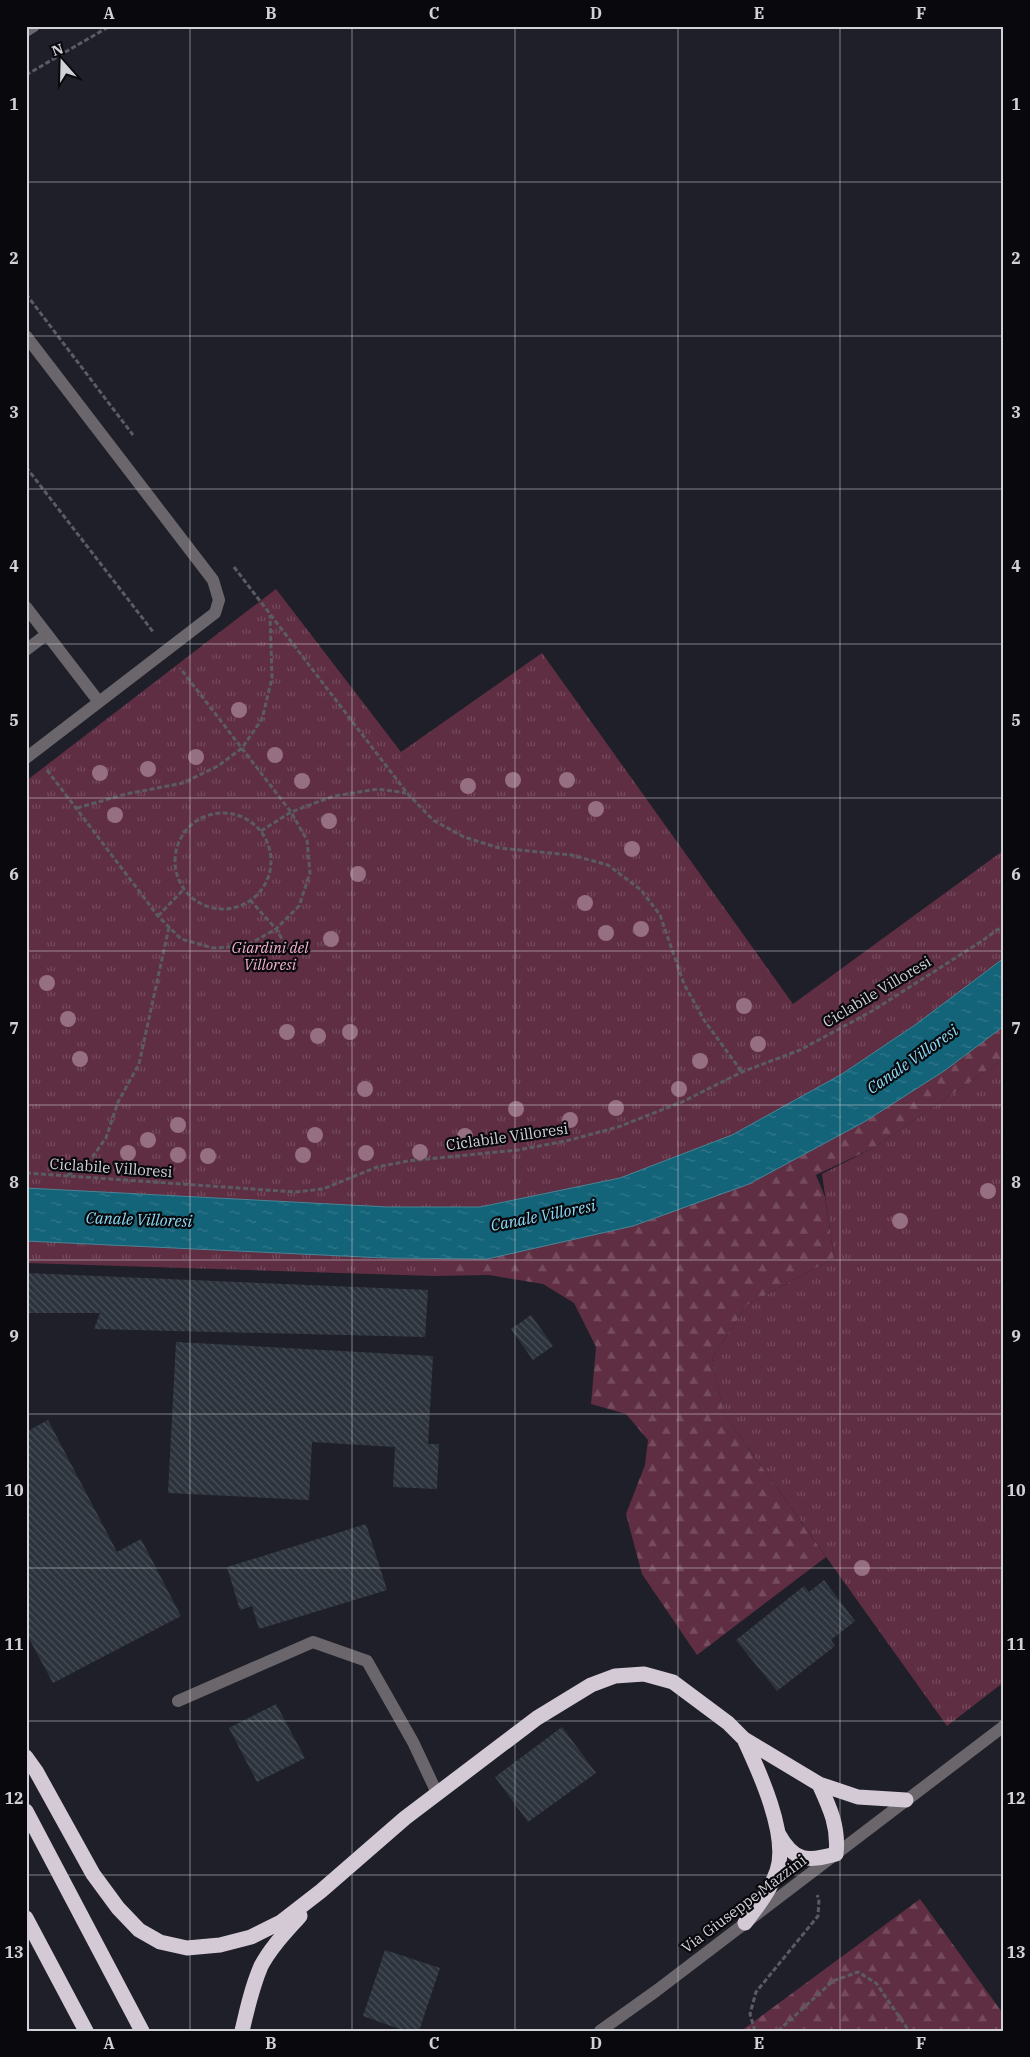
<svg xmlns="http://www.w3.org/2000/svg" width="1030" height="2057" viewBox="0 0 1030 2057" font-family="'IBM Plex Serif',serif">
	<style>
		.grass { fill: url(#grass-tufts) }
		.forest { fill: url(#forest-firs) }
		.water { fill: url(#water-ripples); stroke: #4c8496 }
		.building { fill: url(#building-back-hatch) }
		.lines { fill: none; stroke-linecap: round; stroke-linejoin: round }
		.path { stroke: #5b5b64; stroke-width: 3; stroke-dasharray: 5 2.5; stroke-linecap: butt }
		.minor { stroke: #6a666b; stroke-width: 12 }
		.highway { stroke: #d3cad5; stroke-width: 15 }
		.tree { fill: #966f82 }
		.grid { fill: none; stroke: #d1d1d8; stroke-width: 1; stroke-opacity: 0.55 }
		.labels { text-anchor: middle; stroke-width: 4.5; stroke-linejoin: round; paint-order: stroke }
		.park-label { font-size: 15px; font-style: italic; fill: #f7b1cb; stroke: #09090d }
		.street-label { font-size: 15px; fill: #d1d1d8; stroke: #09090d }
		.water-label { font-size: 16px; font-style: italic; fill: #8bdcf7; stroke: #09090d }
		.neatline { fill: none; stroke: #d1d1d8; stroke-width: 2 }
		.grid-label { font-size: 16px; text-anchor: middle; font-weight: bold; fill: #d1d1d8 }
	</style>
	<defs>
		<pattern id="grass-tufts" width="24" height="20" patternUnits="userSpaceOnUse" patternTransform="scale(1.25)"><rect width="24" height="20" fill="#5f2e42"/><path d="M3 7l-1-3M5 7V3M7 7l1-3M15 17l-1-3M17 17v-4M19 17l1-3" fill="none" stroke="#754b5d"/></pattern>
		<pattern id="forest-firs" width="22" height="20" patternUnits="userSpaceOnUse" patternTransform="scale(1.25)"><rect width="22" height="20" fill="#5f2e42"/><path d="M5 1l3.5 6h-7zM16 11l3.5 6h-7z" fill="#754b5d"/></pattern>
		<pattern id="water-ripples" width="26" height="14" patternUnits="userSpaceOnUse" patternTransform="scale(1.25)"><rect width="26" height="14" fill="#136379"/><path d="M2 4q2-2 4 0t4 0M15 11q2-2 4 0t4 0" fill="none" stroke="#34788b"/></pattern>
		<pattern id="building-back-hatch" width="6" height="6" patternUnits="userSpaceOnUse" patternTransform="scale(1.25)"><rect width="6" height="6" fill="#2d333c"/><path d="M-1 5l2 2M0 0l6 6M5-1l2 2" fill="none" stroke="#4a5057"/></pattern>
	</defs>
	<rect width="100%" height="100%" fill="#1f1f29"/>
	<path class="grass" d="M276 589 401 752 542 653 793 1004 1004 850V958L915 1025 842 1074 732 1135 620 1178 480 1207H388L26 1188V781Z
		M1004 1059V1682L947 1726 724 1414 712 1358 747 1305 834 1258 822 1174 873 1148Z
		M26 1241 385 1258H434V1276L26 1263Z"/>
	<path class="forest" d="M1004 1026V1059L873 1148 816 1175 825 1197 834 1258 747 1305 712 1358 724 1414 826 1557 697 1655 642 1574 626 1514 645 1465 648 1440 626 1414 591 1404 596 1347 574 1303 543 1284 489 1275 434 1276V1258L487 1259 749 1184 864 1122 944 1071Z
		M920 1899 1004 2015V2031H741Z"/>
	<path class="water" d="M1004 958V1026L944 1071 864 1122 749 1184 633 1226 487 1259 385 1258 26 1241V1188L388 1207H480L620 1178 732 1135 842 1074 915 1025Z"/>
	<path class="building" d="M26 1273 428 1290 425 1337 94 1329 100 1313H26Z
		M531 1315 553 1346 533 1360 511 1329Z
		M176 1342 433 1356 428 1444H439L437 1489 393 1487 395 1447 312 1442 309 1500 168 1493Z
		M48 1420 117 1552 141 1539 181 1616 53 1683 26 1633V1432Z
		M366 1524 387 1590 259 1629 252 1606 240 1610 227 1567Z
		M824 1580 855 1621 831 1640 835 1646 777 1691 736 1640 804 1586 809 1592Z
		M276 1704 305 1758 257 1782 229 1728Z
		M562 1727 596 1773 528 1822 495 1777Z
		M385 1950 440 1968 419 2031H405L363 2016Z"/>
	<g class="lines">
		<path class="path" d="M26 75 110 26
			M26 294 133 435
			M26 467 154 633
			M234 567 407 793 433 820 464 837 499 848 571 855 608 865 641 890 660 915 684 984 704 1020 742 1072
			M47 770 158 916 181 939 213 948 246 946 276 929 299 906 310 873 307 840 291 812 180 668
			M77 808 126 794 183 783 218 766 242 748 262 719 272 678 270 615
			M175 861a48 48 0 1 1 96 0a48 48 0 1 1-96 0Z
			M261 831 291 812 334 796 378 789 406 793
			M250 900 276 929 290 952
			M158 916 184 889
			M26 1173 295 1192 323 1189 377 1167 408 1161 518 1150 566 1141 618 1127 682 1102 742 1072 800 1050 872 1011 982 941 1004 925
			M68 1175 93 1156 106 1138 118 1102 139 1064 169 927
			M755 2031 750 2014 756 1992 818 1916 819 1899 817 1895
			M778 2031 833 1981 858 1972 876 1983 909 2031"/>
		<path class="minor" d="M26 31 34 26
			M26 336 213 580 219 600 215 613 26 758
			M26 607 99 702
			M26 650 47 634
			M178 1701 313 1642 367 1661 413 1742 437 1793
			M600 2031 656 1991 1004 1726"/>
		<path class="highway" d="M744 1739C759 1771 789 1836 777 1871 770 1891 757 1907 745 1923
			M26 1757 36 1771 93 1874 118 1908 139 1930 160 1942 187 1948 220 1945 251 1937 281 1922 321 1891 405 1818 537 1718 591 1685 615 1676 644 1674 673 1682 728 1723 744 1739 819 1784 858 1797 906 1800
			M26 1811 142 2031
			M778 1833C794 1862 807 1862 836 1854 839 1827 830 1808 819 1784
			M26 1918 86 2031
			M242 2031C247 2009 252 1987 261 1966 271 1947 286 1932 300 1916"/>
	</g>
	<g class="tree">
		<circle cx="239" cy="710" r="8"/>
		<circle cx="275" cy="755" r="8"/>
		<circle cx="196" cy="757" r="8"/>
		<circle cx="148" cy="769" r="8"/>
		<circle cx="100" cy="773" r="8"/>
		<circle cx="513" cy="780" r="8"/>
		<circle cx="567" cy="780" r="8"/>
		<circle cx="302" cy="781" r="8"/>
		<circle cx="468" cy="786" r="8"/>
		<circle cx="596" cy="809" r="8"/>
		<circle cx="115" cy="815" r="8"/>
		<circle cx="329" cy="821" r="8"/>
		<circle cx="632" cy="849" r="8"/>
		<circle cx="358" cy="874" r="8"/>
		<circle cx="585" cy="903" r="8"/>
		<circle cx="641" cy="929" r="8"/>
		<circle cx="606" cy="933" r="8"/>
		<circle cx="331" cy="939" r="8"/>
		<circle cx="47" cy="983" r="8"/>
		<circle cx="744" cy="1006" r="8"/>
		<circle cx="68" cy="1019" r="8"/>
		<circle cx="287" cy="1032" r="8"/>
		<circle cx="350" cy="1032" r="8"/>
		<circle cx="318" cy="1036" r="8"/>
		<circle cx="758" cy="1044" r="8"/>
		<circle cx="80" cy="1059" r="8"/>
		<circle cx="700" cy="1061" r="8"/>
		<circle cx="365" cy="1089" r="8"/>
		<circle cx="679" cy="1089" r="8"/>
		<circle cx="616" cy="1108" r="8"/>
		<circle cx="516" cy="1109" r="8"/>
		<circle cx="570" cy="1120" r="8"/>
		<circle cx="178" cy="1125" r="8"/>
		<circle cx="315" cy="1135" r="8"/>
		<circle cx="465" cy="1136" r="8"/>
		<circle cx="148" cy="1140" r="8"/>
		<circle cx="420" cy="1152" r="8"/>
		<circle cx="128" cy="1153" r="8"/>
		<circle cx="366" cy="1153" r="8"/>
		<circle cx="178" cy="1155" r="8"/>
		<circle cx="303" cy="1155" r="8"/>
		<circle cx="208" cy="1156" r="8"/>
		<circle cx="988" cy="1191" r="8"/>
		<circle cx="900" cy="1221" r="8"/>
		<circle cx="862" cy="1568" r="8"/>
	</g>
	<path class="grid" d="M190 26V2031M352 26V2031M515 26V2031M678 26V2031M840 26V2031M26 182H1004M26 336H1004M26 489H1004M26 644H1004M26 798H1004M26 951H1004M26 1105H1004M26 1260H1004M26 1414H1004M26 1568H1004M26 1721H1004M26 1875H1004"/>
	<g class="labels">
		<g class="park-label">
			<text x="270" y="953">Giardini del<tspan x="270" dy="17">Villoresi</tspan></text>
		</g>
		<g class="street-label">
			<text transform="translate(877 992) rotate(-31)" y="5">Ciclabile Villoresi</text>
			<text transform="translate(507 1137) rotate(-8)" y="5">Ciclabile Villoresi</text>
			<text transform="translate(111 1168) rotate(4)" y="5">Ciclabile Villoresi</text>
			<text transform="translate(744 1904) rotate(-37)" y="5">Via Giuseppe Mazzini</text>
		</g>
		<g class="water-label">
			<text transform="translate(912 1059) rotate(-35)" y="6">Canale Villoresi</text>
			<text transform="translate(543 1215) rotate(-11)" y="6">Canale Villoresi</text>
			<text transform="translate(139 1219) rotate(2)" y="6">Canale Villoresi</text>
		</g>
	</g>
	<rect width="1030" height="2057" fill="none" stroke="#09090d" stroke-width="55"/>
	<g transform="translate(62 62) rotate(340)" stroke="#09090d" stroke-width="4" paint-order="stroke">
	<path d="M0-4L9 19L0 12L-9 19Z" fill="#d1d1d8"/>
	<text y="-8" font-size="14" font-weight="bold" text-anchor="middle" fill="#d1d1d8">N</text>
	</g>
	<rect x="28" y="28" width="974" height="2002" class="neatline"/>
	<g class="grid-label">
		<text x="109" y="19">A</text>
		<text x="271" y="19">B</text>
		<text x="434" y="19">C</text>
		<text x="596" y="19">D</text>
		<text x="759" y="19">E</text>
		<text x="921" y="19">F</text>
		<text x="14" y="110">1</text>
		<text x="1016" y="110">1</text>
		<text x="14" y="264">2</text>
		<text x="1016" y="264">2</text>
		<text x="14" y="418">3</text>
		<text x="1016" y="418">3</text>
		<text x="14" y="572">4</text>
		<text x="1016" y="572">4</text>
		<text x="14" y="726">5</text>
		<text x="1016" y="726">5</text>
		<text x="14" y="880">6</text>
		<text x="1016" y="880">6</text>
		<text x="14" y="1034">7</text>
		<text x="1016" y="1034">7</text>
		<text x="14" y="1188">8</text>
		<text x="1016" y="1188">8</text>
		<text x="14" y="1342">9</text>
		<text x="1016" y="1342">9</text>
		<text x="14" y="1496">10</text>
		<text x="1016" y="1496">10</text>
		<text x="14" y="1650">11</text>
		<text x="1016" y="1650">11</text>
		<text x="14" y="1804">12</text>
		<text x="1016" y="1804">12</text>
		<text x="14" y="1958">13</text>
		<text x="1016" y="1958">13</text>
		<text x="109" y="2049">A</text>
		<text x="271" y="2049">B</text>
		<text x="434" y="2049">C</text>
		<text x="596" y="2049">D</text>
		<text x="759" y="2049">E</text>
		<text x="921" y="2049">F</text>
	</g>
</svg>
